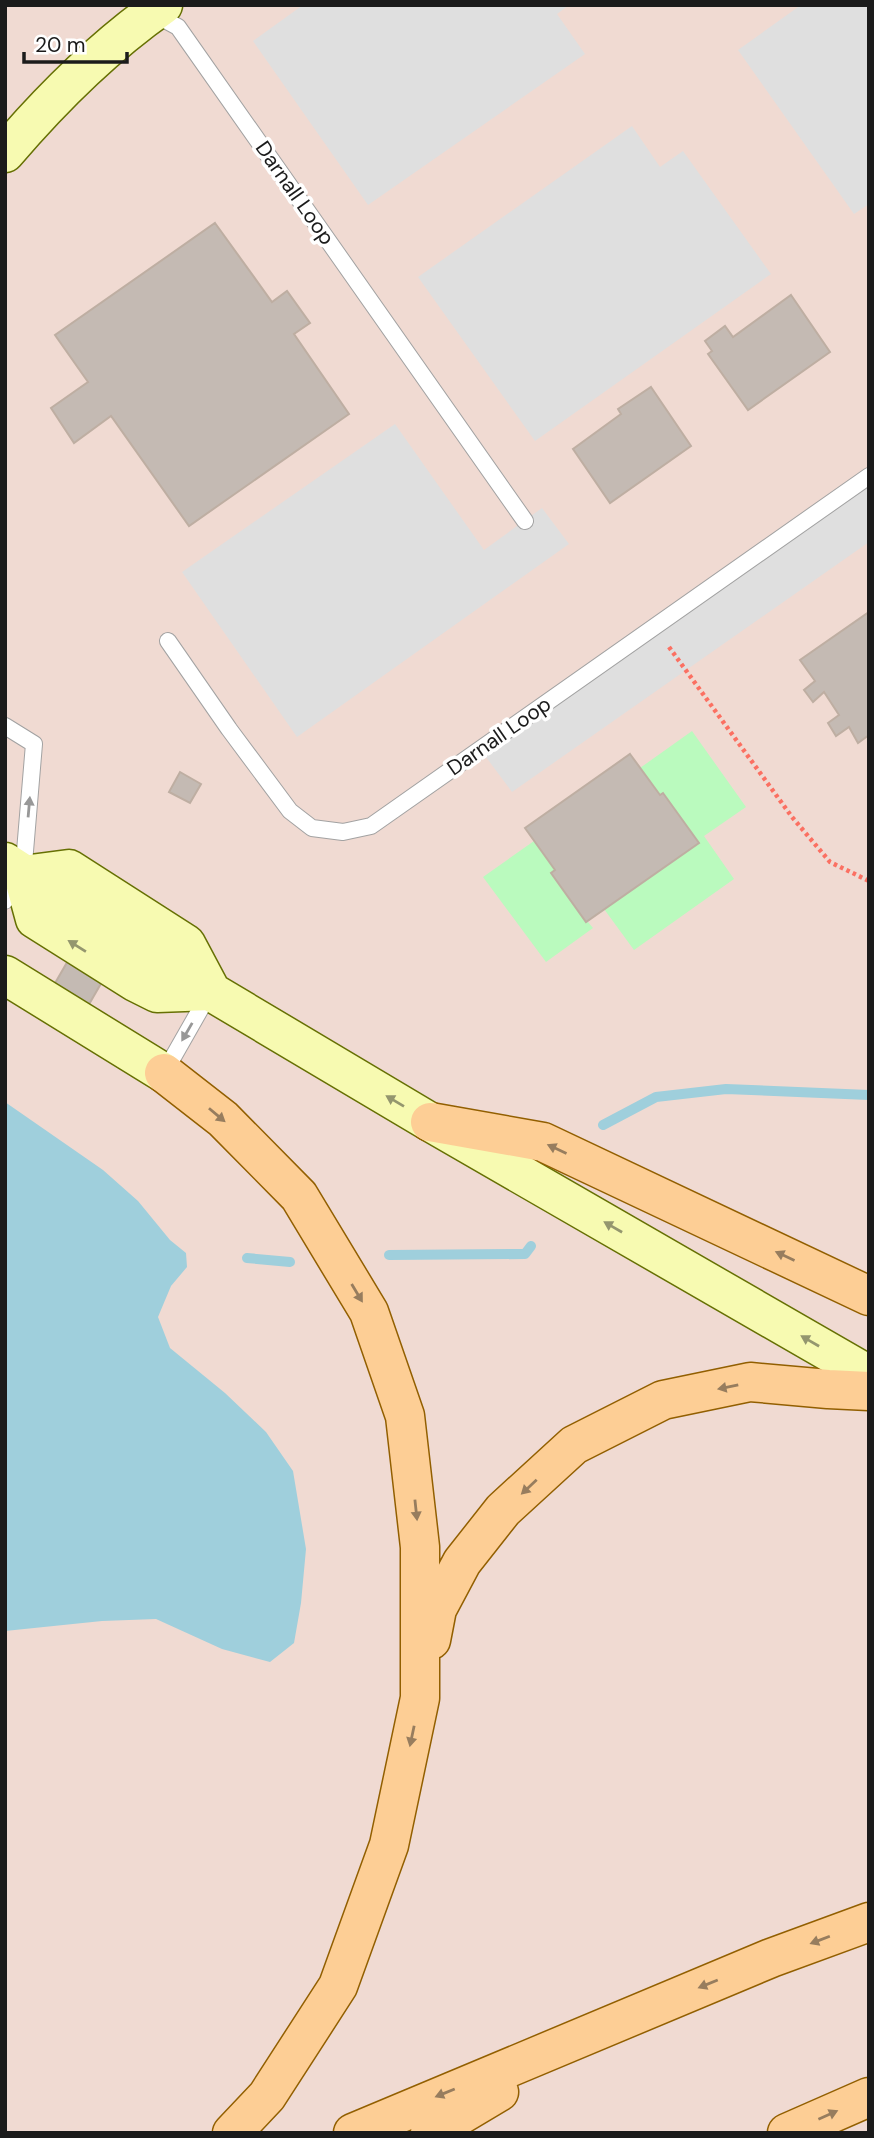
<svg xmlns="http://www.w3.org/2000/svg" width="874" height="2138" viewBox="0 0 874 2138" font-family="'DM Sans',sans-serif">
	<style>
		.military { fill: #f0dad2 }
		.park { fill: #bafabe }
		.parking { fill: #dfdfdf }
		.water { fill: #9fcfdc }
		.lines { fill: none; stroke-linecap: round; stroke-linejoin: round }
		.stream { stroke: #9fcfdc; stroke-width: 10 }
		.building { fill: #c4bab3; stroke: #beaea2; stroke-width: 2 }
		.lane-casing { stroke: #a2a2a2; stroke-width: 18 }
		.secondary-casing { stroke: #667003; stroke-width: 41 }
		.primary-casing { stroke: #925f00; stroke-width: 41 }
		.path { stroke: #fb7062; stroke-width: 4.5; stroke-dasharray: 3.5 3.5; stroke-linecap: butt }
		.lane { stroke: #fff; stroke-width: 16 }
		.secondary { stroke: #f7fab1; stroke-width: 38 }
		.primary { stroke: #fdce95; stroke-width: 38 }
		.oneway { fill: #989898 }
		.oneway2 { fill: #94966e }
		.oneway3 { fill: #977d5e }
		.labels { text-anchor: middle; stroke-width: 7; stroke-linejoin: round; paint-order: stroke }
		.street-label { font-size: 21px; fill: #1b1b1b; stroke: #fff }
	</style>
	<rect width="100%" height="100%" fill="#ede8e0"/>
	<path class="military" d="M5 5H869V2133H5Z"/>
	<path class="park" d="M692 731 746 807 704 836 734 879 634 950 604 909 698 843 663 793 660 795 640 768Z
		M534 841 555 870 551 874 586 922H588L593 928 546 962 483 877Z"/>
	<path class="parking" d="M303 5H569L557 14 585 54 368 205 253 41Z
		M801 5H869V204L854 214 738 50Z
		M632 126 660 167 683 151 771 274 535 441 418 277Z
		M395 424 484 550 542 508 569 544 297 737 182 572Z
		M869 476V542L512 792 480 749Z"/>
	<path class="water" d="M5 1102 103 1170 138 1201 170 1240 186 1253 187 1267 171 1286 158 1317 170 1348 225 1393 266 1432 293 1471 306 1549 301 1603 294 1643 270 1662 222 1649 156 1619 102 1621 5 1631Z"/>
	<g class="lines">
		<path class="stream" d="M603 1125 656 1097 726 1089 869 1095
			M389 1255 525 1254 531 1246
			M247 1258 290 1262"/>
	</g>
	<path class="building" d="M215 223 272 302 287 291 310 323 294 334 349 414 189 526 111 416 74 443 51 408 88 382 55 335Z
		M791 295 830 352 748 410 708 354 712 351 705 341 725 326 733 337Z
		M651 387 691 446 610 503 573 449 621 414 618 409Z
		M869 612V735L858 743 849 727 836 736 828 723 839 715 824 692 813 702 804 690 815 681 800 660Z
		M630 754 660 795 663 793 699 843 586 922 551 873 555 870 525 828Z
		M180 772 201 784 190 803 169 792Z
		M69 959 103 980 88 1006 54 985Z"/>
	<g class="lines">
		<g class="lane-casing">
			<path id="lane" d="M154 14 178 27 525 521
				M168 641 229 729 290 811 312 828 343 832 371 826 869 476
				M5 726 34 744 23 875 5 901
				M164 1073 209 994"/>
		</g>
		<g class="secondary-casing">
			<path id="secondary" d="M5 153C52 98 103 47 163 5
				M5 862 151 956 430 1122 869 1375
				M23 875 35 919 135 982 157 993 211 991
				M23 875 69 869 186 944 211 991
				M5 975 164 1073"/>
		</g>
		<g class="primary-casing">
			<path id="primary" d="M164 1073 223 1119 299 1196 369 1312 405 1416 420 1547V1698L389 1845 338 1986 267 2096 232 2133
				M430 1122 543 1142 869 1296
				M431 1640 437 1609 462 1562 503 1510 574 1445 663 1400 750 1382 828 1389 869 1391
				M353 2133 771 1958 869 1922
				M430 2133 499 2092
				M787 2133 869 2097"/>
		</g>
		<path class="path" d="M669 647 792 817 830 862 869 881"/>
		<use href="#lane" class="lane"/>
		<use href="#secondary" class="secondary"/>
		<use href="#primary" class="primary"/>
	</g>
	<defs><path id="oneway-solid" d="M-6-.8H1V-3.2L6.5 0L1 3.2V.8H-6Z" transform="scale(1.75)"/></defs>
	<g class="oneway">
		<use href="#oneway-solid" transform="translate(29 807) rotate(-85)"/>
		<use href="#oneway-solid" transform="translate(187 1032) rotate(120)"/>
	</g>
	<g class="oneway2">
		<use href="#oneway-solid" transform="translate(77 946) rotate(-148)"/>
		<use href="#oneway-solid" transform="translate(395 1101) rotate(-149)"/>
		<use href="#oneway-solid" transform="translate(613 1227) rotate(-150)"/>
		<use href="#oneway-solid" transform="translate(810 1341) rotate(-150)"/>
	</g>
	<g class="oneway3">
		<use href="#oneway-solid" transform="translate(217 1115) rotate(40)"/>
		<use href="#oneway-solid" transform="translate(557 1149) rotate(-155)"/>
		<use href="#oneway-solid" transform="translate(785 1256) rotate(-155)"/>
		<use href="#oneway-solid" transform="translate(357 1293) rotate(59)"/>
		<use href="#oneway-solid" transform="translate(728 1387) rotate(168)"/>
		<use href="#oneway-solid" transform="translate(529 1487) rotate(137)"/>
		<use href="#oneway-solid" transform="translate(416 1510) rotate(84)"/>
		<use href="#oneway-solid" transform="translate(412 1736) rotate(102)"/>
		<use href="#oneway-solid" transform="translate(820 1940) rotate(159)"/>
		<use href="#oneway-solid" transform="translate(708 1984) rotate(158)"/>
		<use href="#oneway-solid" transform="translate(445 2093) rotate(158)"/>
		<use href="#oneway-solid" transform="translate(828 2115) rotate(-24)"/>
	</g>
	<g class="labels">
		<g class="street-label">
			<text transform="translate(295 193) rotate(55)" y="7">Darnall Loop</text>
			<text transform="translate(499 736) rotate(-35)" y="7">Darnall Loop</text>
		</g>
	</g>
	<rect width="874" height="2138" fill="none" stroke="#1b1b1b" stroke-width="14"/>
	<path d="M24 52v10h103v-10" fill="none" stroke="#1b1b1b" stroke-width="3.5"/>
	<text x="35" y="52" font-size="21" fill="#1b1b1b" stroke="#ffffff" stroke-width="5" paint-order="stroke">20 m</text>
</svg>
